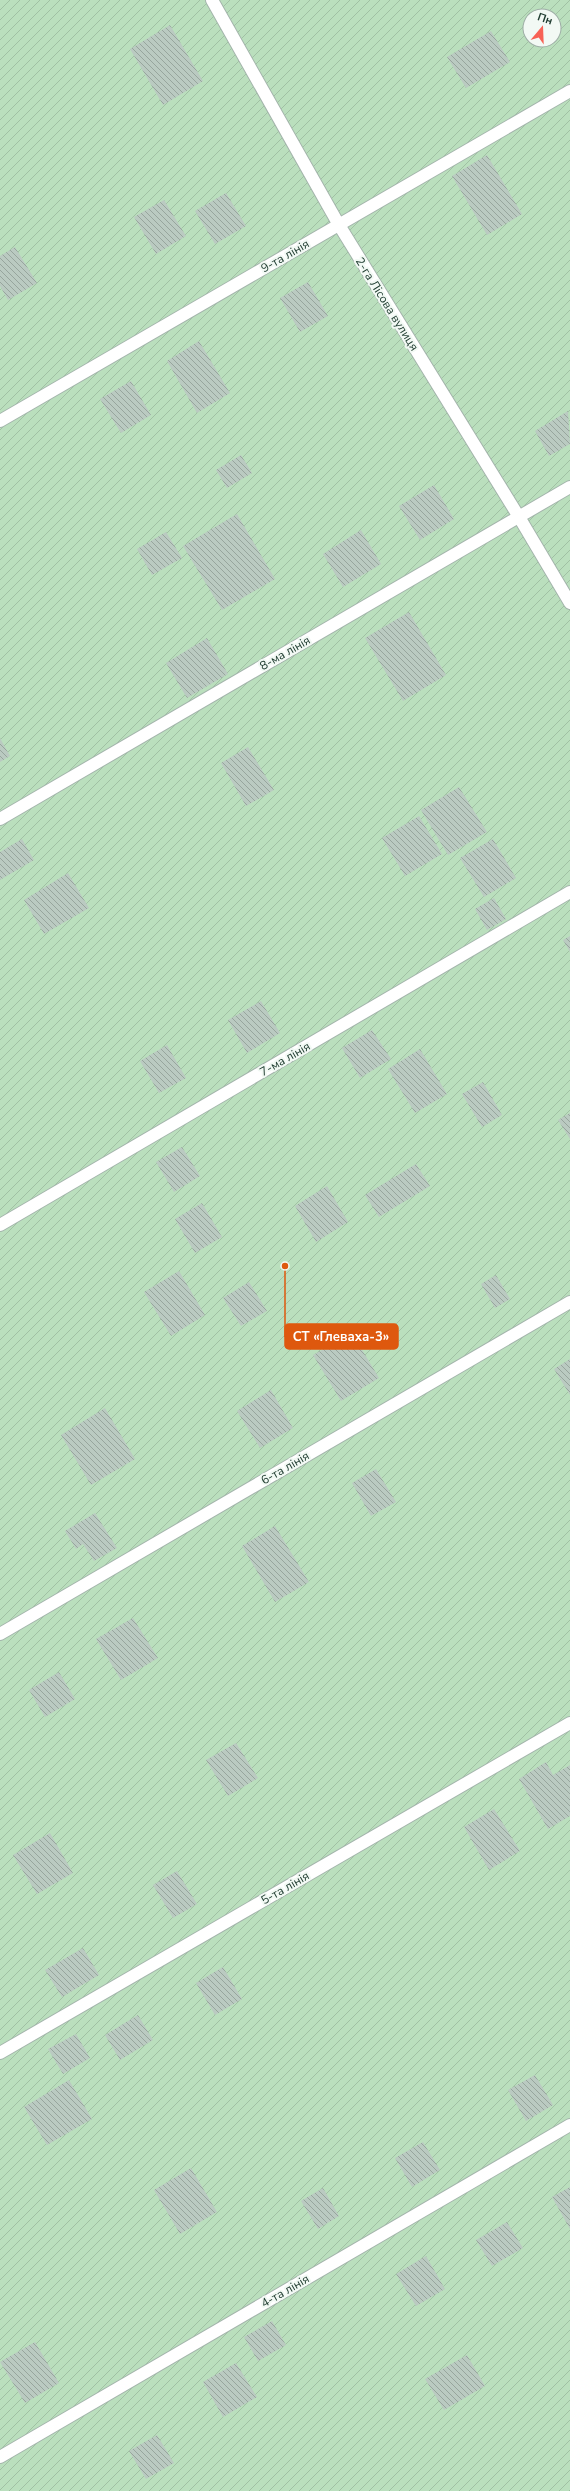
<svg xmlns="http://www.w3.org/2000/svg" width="570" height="2491" viewBox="0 0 570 2491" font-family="'Nunito Sans',sans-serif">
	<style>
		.garden { fill: url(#garden-furrows); fill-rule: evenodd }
		.building { fill: url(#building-back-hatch) }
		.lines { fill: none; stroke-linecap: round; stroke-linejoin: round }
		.service-casing { stroke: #a4b5ac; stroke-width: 14 }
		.minor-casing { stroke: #a4b5ac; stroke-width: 14 }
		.service { stroke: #fff; stroke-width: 12 }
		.minor { stroke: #fff; stroke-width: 12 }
		.labels { text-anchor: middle; stroke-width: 4; stroke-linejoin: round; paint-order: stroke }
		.street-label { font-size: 12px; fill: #213e32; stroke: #f2f9f4 }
		.leader { fill: none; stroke: #de580e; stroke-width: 1.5 }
		.callout-dot { fill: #de580e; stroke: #f2f9f4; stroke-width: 1.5 }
		.callout { fill: #de580e; stroke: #de580e; stroke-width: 1.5 }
		.callout-label { font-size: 13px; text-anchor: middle; font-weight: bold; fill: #fff }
	</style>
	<defs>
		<pattern id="garden-furrows" width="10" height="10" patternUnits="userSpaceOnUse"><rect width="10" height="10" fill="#badfbd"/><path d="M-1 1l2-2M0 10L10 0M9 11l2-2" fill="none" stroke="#a0c0a3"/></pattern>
		<pattern id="building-back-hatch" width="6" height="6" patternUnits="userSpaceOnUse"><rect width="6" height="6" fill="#bacac1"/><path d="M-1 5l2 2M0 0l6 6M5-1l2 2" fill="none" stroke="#97a59d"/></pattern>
	</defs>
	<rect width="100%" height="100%" fill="#e2ede6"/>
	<path class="garden" d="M0 0H570V2491H0ZM530 16H554V40H530Z"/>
	<path class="building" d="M170 25 203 81 163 105 130 49Z
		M491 31 510 62 466 88 447 57Z
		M487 155 522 214 487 235 452 176Z
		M226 193 246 226 215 244 195 211Z
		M164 200 186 236 156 254 134 217Z
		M15 247 37 283 8 300 0 286V256Z
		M308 282 328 316 300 332 280 298Z
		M199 341 230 393 197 413 167 361Z
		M131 381 151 415 121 433 100 399Z
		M568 411 570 444 549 456 535 431Z
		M241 455 252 473 227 488 216 470Z
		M434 485 454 519 420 540 399 506Z
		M237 514 275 579 222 610 183 546Z
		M361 530 381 564 343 587 323 554Z
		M166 532 182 558 152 575 137 549Z
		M409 612 446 675 403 701 365 638Z
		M207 638 228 674 187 698 166 663Z
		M0 738 10 756 0 762Z
		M248 747 274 790 246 806 221 763Z
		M459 787 487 832 448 855 421 810Z
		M419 816 442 854 405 876 382 838Z
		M22 839 34 860 0 880V852Z
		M493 839 516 878 484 897 460 858Z
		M68 873 89 908 44 934 24 900Z
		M494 898 506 919 487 930 475 909Z
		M570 936V952L563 940Z
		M261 1001 280 1033 247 1053 228 1020Z
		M372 1030 391 1059 360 1078 342 1048Z
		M167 1045 186 1078 159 1093 140 1061Z
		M420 1049 447 1094 415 1113 388 1069Z
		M483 1082 502 1115 482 1127 462 1094Z
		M570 1113V1139L558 1120Z
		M182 1147 200 1176 174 1192 156 1162Z
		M416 1164 430 1186 379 1217 365 1195Z
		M327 1186 348 1222 316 1242 295 1206Z
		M202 1203 222 1237 195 1253 175 1219Z
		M179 1271 205 1315 171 1336 144 1292Z
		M496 1275 510 1299 495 1308 481 1284Z
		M249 1282 267 1311 241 1326 223 1298Z
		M352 1333 379 1378 341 1401 313 1355Z
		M570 1359V1395L554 1369Z
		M271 1390 293 1428 260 1448 237 1411Z
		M105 1408 135 1459 91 1485 61 1435Z
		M376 1469 396 1502 371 1516 352 1483Z
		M95 1513 117 1548 94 1561 83 1544 76 1549 65 1531Z
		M275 1526 309 1582 275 1602 242 1546Z
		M133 1618 158 1658 121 1680 96 1639Z
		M59 1672 75 1699 45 1717 29 1690Z
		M236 1743 258 1778 228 1796 206 1760Z
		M546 1762 553 1775 570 1765V1816L548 1829 519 1779Z
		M494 1809 520 1851 489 1870 464 1827Z
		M50 1833 73 1873 37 1894 13 1855Z
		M177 1871 197 1904 173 1918 153 1885Z
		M83 1948 99 1975 62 1997 45 1970Z
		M223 1967 242 1999 215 2015 196 1983Z
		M138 2015 153 2040 120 2060 105 2035Z
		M76 2034 90 2058 63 2074 48 2049Z
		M535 2075 553 2105 526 2121 508 2090Z
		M69 2080 92 2119 47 2145 24 2107Z
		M423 2142 440 2170 412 2187 395 2158Z
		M191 2168 217 2212 180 2234 154 2190Z
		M570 2187V2229L552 2197Z
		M323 2188 339 2216 318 2229 301 2201Z
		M507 2222 523 2248 492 2266 476 2240Z
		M426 2256 445 2289 416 2306 396 2274Z
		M272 2321 286 2345 258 2361 244 2337Z
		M35 2342 59 2383 25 2403 0 2362Z
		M467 2355 485 2386 444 2410 425 2379Z
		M236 2363 257 2397 223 2417 203 2382Z
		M157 2435 174 2463 146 2479 129 2451Z"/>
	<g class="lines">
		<g class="service-casing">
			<path id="service" d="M0 421 570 91
				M0 819 570 487
				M0 1225 570 892
				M0 1634 570 1302
				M0 2053 570 1723
				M0 2457 570 2125"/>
		</g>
		<g class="minor-casing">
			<path id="minor" d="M212 0 339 225 519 517 570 603"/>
		</g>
		<use href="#service" class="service"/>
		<use href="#minor" class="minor"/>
	</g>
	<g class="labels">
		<g class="street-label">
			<text transform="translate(285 256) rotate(-30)" y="4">9-та лінія</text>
			<text transform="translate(387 304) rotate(58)" y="4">2-га Лісова вулиця</text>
			<text transform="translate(285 653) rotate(-30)" y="4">8-ма лінія</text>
			<text transform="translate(285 1059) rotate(-30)" y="4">7-ма лінія</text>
			<text transform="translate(285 1468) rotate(-30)" y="4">6-та лінія</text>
			<text transform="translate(285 1888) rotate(-30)" y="4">5-та лінія</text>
			<text transform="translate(285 2291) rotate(-30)" y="4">4-та лінія</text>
		</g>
	</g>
	<path class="leader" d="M285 1266L285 1337"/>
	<circle class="callout-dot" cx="285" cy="1266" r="4"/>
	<rect class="callout" x="285" y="1324" width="113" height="25" rx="4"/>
	<g class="callout-label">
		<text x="341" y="1341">СТ «Глеваха-3»</text>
	</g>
	<g transform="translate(542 28) rotate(19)"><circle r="19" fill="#f2f9f4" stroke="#9eaea6"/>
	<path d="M0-3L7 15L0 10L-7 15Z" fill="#f76255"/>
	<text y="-6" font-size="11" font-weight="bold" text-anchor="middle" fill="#213e32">Пн</text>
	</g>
</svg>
